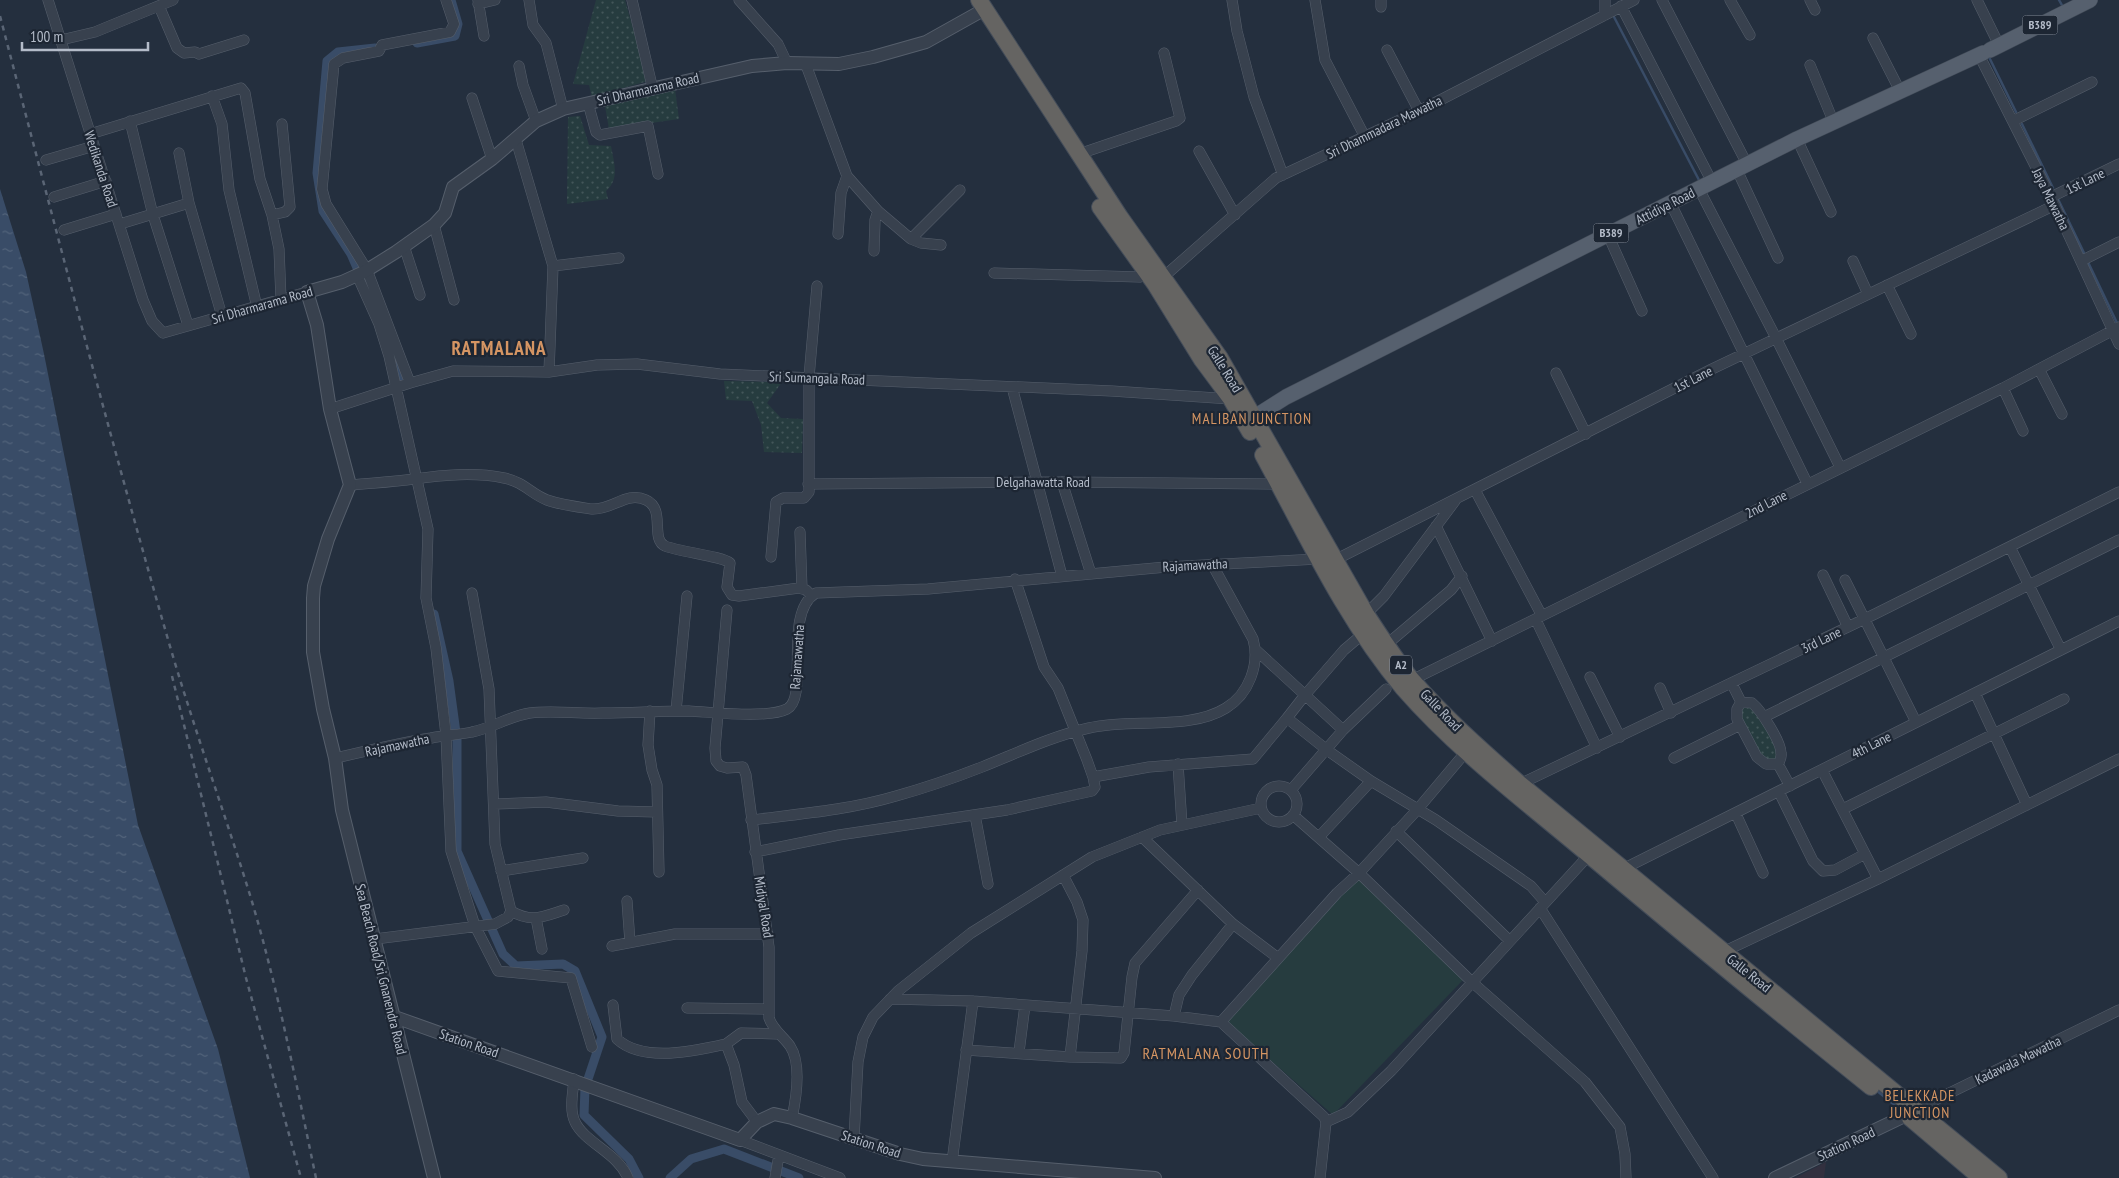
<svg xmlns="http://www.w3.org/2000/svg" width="2119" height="1178" viewBox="0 0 2119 1178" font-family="'PT Sans Narrow',sans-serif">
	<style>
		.medical { fill: #32303f }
		.grass { fill: url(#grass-dots) }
		.pitch { fill: #263c3f }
		.water { fill: url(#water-ripples) }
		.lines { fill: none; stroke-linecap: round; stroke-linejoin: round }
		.stream { stroke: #394c67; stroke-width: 2.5 }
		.canal { stroke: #394c67; stroke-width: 9 }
		.minor-casing { stroke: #565f6c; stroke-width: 11 }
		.tertiary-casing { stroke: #565f6c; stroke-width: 14 }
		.primary-casing { stroke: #414a57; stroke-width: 16 }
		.trunk-casing { stroke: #434c59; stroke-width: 18 }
		.minor { stroke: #38414e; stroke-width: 10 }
		.tertiary { stroke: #38414e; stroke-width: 12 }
		.primary { stroke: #56606e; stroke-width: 15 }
		.trunk { stroke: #656462; stroke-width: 16 }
		.rail { stroke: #5a6575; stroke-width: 2.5; stroke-dasharray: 5 5; stroke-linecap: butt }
		.labels { text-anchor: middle; stroke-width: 4.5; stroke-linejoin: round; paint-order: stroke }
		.shield { fill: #1d2633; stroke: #878f9c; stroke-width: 1 }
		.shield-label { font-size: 12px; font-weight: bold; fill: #b4bcc9 }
		.street-label { font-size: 14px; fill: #b4bcc9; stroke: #1d2633 }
		.neighbourhood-label { font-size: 15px; letter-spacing: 1px; fill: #d59563; stroke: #1d2633 }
		.quarter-label { font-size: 16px; letter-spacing: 1px; fill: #d59563; stroke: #1d2633 }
		.district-label { font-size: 19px; font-weight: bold; letter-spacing: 1px; fill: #d59563; stroke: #1d2633 }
	</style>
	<defs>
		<pattern id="grass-dots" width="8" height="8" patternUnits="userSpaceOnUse" patternTransform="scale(1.25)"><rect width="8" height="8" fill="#263c3f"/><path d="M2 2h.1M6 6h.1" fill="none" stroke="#435659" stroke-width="1.8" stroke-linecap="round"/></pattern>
		<pattern id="water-ripples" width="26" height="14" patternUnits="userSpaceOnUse" patternTransform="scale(1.25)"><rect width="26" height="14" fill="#394c67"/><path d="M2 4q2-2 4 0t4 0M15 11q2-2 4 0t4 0" fill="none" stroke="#53647b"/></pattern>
	</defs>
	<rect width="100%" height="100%" fill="#242f3e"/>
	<path class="medical" d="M1826 1162 1824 1178H1795Z"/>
	<path class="grass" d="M596 0H625L648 81 592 97 589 85 573 84Z
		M675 89 679 119 609 129 605 106Z
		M580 116 589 145 611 146C614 163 620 179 606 191L608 199 567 204 568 117Z
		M724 381 782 382 767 403 781 418 803 419 802 453 764 452 761 425 752 401 726 400Z
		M1742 705 1752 706 1777 746 1776 762 1762 759 1739 718Z"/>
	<path class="pitch" d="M1359 877 1463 980 1333 1115 1226 1021Z"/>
	<path class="water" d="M0 189 26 272 44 354 138 825 218 1049 250 1178H0Z"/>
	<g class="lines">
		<path class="stream" d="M2059 0 2063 7
			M1613 15 1700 182
			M1988 55 2016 112
			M2022 124 2053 188
			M2057 197 2085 255
			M2087 260 2118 325
			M1876 1090 1903 1112"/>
		<path class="canal" d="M417 43 455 36 458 24 451 0
			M361 277 351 254 323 211 317 173 327 61 338 52 375 48
			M390 344 400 383
			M434 614 449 681 457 740V851L503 954 516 966 563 964 575 971 602 1037 585 1088 584 1115 629 1159 639 1178
			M670 1178 691 1159 724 1149 799 1178"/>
		<g class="minor-casing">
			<path id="minor" d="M48 0 143 300 152 321 163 333 307 292
				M478 0 484 36
				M529 0 533 25 546 43 563 109
				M632 0 653 90
				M739 0 778 44 787 63
				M1232 0 1237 31 1254 97 1283 175
				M1315 0 1325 60 1365 137
				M1605 0V15
				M1662 0 1747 164
				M1730 0 1750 35
				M1810 0 1815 10
				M1977 0 1999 45
				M478 4 495 0
				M159 6 177 48 184 53 195 52 199 54 244 40
				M1621 6 1712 182
				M1381 7V0
				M1873 38 1900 91
				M61 40 95 32 173 0
				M1387 50 1419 111
				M1979 55 2051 197 2119 344
				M806 65 847 176 878 211 911 239
				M1810 65 1834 123
				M519 66 523 85 536 121
				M212 96 222 124 229 190 257 307
				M472 98 492 159
				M588 103 596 132 600 135 648 126 658 174
				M130 121 153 215 188 325
				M2013 121 2092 82
				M90 134 241 88 245 93 260 179 272 215 279 249 281 299
				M1797 139 1831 212
				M516 140 553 266 549 372
				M1199 151 1235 215
				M179 153 189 203 222 316
				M1079 154 1176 121 1180 118 1164 53
				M46 160 94 146
				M1737 170 1778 258
				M1699 189 1776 338 1840 467
				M54 197 106 181
				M2051 197 2119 164
				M1671 204 1807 483
				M272 215 285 212 290 207 282 124
				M120 224 189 203
				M434 225 454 300
				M64 230 116 214
				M838 234 841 193 847 176
				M1608 235 1642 311
				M941 245 921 243 911 239 960 190
				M404 246 420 295
				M874 251 875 220 878 211
				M1853 261 1868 294
				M2081 261 2119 242
				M553 266 619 258
				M994 273 1140 277 1153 273
				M357 275 379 324 389 356 428 529 426 598 436 648 446 735 451 851 475 926 498 971 571 978 592 1047
				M1160 280 1276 178 1419 111 1634 0
				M1887 285 1911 334
				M2039 369 2062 414
				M1556 373 1586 434
				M410 383 367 270 326 204 322 189 334 64 343 58 379 51 382 45 450 32 454 24 446 0
				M1012 387 1062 576
				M2003 388 2023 431
				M330 409 410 383 453 371 549 372 597 365 637 364 720 374 1112 391 1231 399
				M1062 482 1091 574
				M808 484 1062 482 1278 484
				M350 485C371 483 393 482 414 479 444 475 474 472 504 478 524 482 531 494 547 500 561 505 578 507 592 509 613 510 626 491 646 500 666 509 650 539 665 546 680 552 722 556 730 563L727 587 732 595 739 596 799 588 806 590 812 596
				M1475 490 1542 616
				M1436 526 1492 641
				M800 532 802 589
				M2010 547 2061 650
				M771 557 776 502 783 498H804L809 492V377L817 286
				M1335 560 1712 369 2055 205
				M1823 575 1848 627
				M1845 580 1916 722
				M727 610 715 748 716 761 720 766 727 768 743 767 746 775 769 947V1018C773 1030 783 1036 790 1046 802 1064 796 1099 792 1118
				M1366 614 1384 596 1455 501
				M1536 620 1597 748
				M1386 645 1451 590 1462 576
				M1256 650 1305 695 1287 718 1327 750 1371 781 1436 820 1531 886 1545 902
				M1590 677 1620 737
				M1412 680 2003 388 2119 327
				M1732 684 1741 702
				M1660 688 1671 713
				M1975 693 2027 805
				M1741 702 1737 709V719L1757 757 1766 764H1778
				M1741 702 1752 703C1761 710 1781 742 1781 753 1782 758 1780 761 1778 764
				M650 711 648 745 652 770 657 785 659 872
				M676 711 687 596
				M1764 717 2119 540
				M1343 730 1305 695 1344 650 1364 633
				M335 758C367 751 399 743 431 738 445 735 459 735 472 732 492 728 510 716 530 713 553 710 578 714 602 713 631 713 660 711 689 711 712 712 767 719 787 709 810 697 782 613 816 593L928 589 1166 567 1318 559
				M1674 758 1740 725
				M1178 764 1182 825
				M1778 764 1790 786
				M1822 770 1878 879
				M1093 777 1149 767 1253 759 1287 718
				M1520 784 1875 614 2119 492
				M1261 804a18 18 0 1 1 36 0a18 18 0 1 1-36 0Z
				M1291 790 1343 730 1386 689
				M1779 792 1813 861 1823 871 1835 870 1865 854
				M494 804 546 802 618 811 657 812
				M1843 809 2064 699
				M1736 814 1763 873
				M975 815 988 884
				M1293 815 1359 873 1472 982 1585 1082 1620 1127 1625 1154 1626 1178
				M751 820C799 814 849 810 896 796 925 788 954 778 982 767 1017 753 1052 736 1089 728 1131 718 1189 731 1226 708 1249 694 1260 664 1253 639L1212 564
				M1396 831 1510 941
				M1142 837 1233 924 1278 958
				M1319 837 1371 781
				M755 852 839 835 1007 810 1092 791 1095 787 1093 777 1087 760 1058 688 1044 667 1015 579
				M1623 869 2119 621
				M501 871 583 858
				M627 901 630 942
				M1540 908 1713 1178
				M511 911C532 923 542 917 564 910
				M536 918 542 949
				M375 939 495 924 508 917 511 911 495 844 489 689 472 593
				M612 946 675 934H768
				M1723 952 1878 879 2119 759
				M890 999 973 1001 1174 1016 1221 1022 1324 1117 1326 1122 1320 1178
				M613 1005 617 1039C643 1063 695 1051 726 1044L734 1065 742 1102 757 1122
				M687 1008 769 1009
				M1174 1016 1179 995 1192 975 1233 924
				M1221 1022 1337 893 1359 873 1417 810 1470 747
				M726 1044 741 1033 778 1034
				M966 1050 1070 1057 1082 951 1083 920 1077 902 1063 875
				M1019 1052 1025 1005
				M1070 1057 1121 1058 1124 1053 1132 977 1135 963 1198 890
				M574 1079C573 1092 569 1110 575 1122 585 1143 618 1153 628 1178
				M1917 1109 2119 1010
				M1326 1122 1348 1112 1391 1071 1589 855
				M854 1138 858 1062 863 1037 873 1017 898 991 971 933 1092 857 1160 830 1261 808
				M740 1140 840 1178
				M952 1162 973 1001
				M775 1178 779 1155"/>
		</g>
		<g class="tertiary-casing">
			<path id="tertiary" d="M392 1016 740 1140 757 1122 774 1114 792 1118 900 1154 923 1159 1155 1178
				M434 1178 342 810 335 758 323 709 313 652V598L314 586 328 539 350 485 330 409 317 325 307 292 342 282 364 272 396 252 434 225 445 213 453 187 492 159 536 121 563 109 752 66 787 63 839 64 873 57 926 42 985 9
				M1775 1178 1917 1110"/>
		</g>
		<g class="primary-casing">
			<path id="primary" d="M1990 50 2090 0
				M1245 423 1286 397 1797 139 1983 53"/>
		</g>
		<g class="trunk-casing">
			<path id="trunk" d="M979 0 1120 217 1220 358 1366 614C1381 637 1395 659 1412 680 1445 718 1483 751 1520 784L1999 1178
				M1100 207 1155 284 1202 360 1231 399 1250 432
				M1263 455C1306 534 1345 619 1403 688 1458 751 1525 801 1589 855 1682 933 1776 1011 1871 1087
				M1910 1118 1981 1178"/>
		</g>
		<use href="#minor" class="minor"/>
		<use href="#tertiary" class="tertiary"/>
		<use href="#primary" class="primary"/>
		<use href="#trunk" class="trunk"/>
		<path class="rail" d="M0 16C54 223 108 430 167 636 192 723 223 808 250 895 278 988 296 1083 316 1178
			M172 676 246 978 301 1178"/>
	</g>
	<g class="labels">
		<g class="shield">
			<rect x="2022.5" y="15.5" width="35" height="19" rx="4"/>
			<rect x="1593.5" y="223.5" width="35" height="19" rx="4"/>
			<rect x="1390" y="655.5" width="22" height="19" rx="4"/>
		</g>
		<g class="shield-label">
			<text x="2040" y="29">B389</text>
			<text x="1611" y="237">B389</text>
			<text x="1401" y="669">A2</text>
		</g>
		<g class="street-label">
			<text transform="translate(648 89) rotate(-13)" y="5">Sri Dharmarama Road</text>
			<text transform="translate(1384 127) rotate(-26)" y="5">Sri Dhammadara Mawatha</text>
			<text transform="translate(101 169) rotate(72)" y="5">Wedikanda Road</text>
			<text transform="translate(2085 181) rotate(-26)" y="5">1st Lane</text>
			<text transform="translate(2051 199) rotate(64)" y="5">Jaya Mawatha</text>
			<text transform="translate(1665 206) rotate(-27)" y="5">Attidiya Road</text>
			<text transform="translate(262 305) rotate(-16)" y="5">Sri Dharmarama Road</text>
			<text transform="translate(1225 369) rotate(58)" y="5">Galle Road</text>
			<text transform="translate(817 378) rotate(2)" y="5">Sri Sumangala Road</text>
			<text transform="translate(1693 379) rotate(-27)" y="5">1st Lane</text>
			<text x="1043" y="487">Delgahawatta Road</text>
			<text transform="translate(1766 504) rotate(-27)" y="5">2nd Lane</text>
			<text transform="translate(1195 565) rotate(-3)" y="5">Rajamawatha</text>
			<text transform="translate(1821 640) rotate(-26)" y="5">3rd Lane</text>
			<text transform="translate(797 657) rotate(-86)" y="5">Rajamawatha</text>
			<text transform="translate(1441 710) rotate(46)" y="5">Galle Road</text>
			<text transform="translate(397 745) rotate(-12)" y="5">Rajamawatha</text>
			<text transform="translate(1871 745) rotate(-27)" y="5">4th Lane</text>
			<text transform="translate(764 907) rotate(81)" y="5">Midiyal Road</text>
			<text transform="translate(381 969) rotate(76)" y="5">Sea Beach Road/Sri Gnanendra Road</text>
			<text transform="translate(1749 973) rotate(39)" y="5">Galle Road</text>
			<text transform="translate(469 1043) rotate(19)" y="5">Station Road</text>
			<text transform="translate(2018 1060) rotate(-26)" y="5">Kadawala Mawatha</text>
			<text transform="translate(871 1144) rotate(18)" y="5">Station Road</text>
			<text transform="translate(1846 1144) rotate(-25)" y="5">Station Road</text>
		</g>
		<g class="neighbourhood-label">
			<text x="1252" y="424">MALIBAN JUNCTION</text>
			<text x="1920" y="1101">BELEKKADE<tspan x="1920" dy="17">JUNCTION</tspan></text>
		</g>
		<g class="quarter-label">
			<text x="1206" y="1059">RATMALANA SOUTH</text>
		</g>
		<g class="district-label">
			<text x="499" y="355">RATMALANA</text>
		</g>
	</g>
	<path d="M22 42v8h126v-8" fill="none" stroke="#b4bcc9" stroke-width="2.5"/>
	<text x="30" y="42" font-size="15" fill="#b4bcc9" stroke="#1d2633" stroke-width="4" paint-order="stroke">100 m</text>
</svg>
